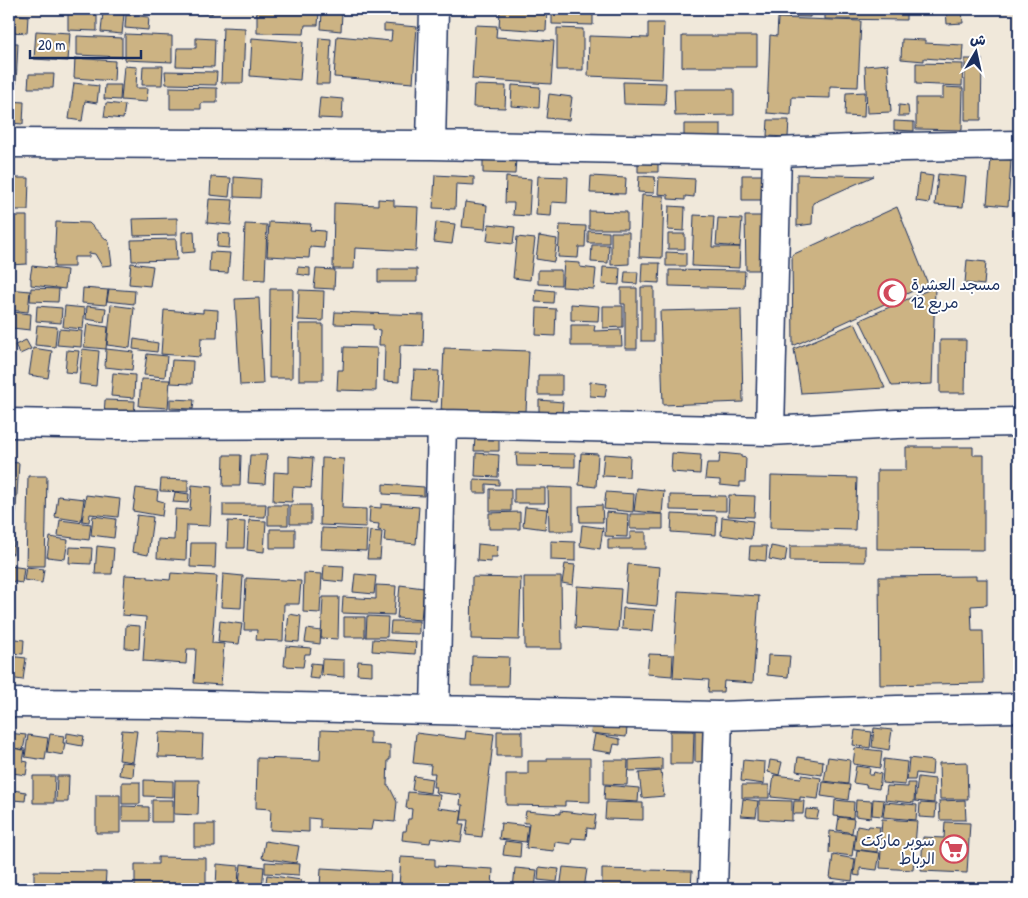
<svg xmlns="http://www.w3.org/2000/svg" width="1028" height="898" viewBox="0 0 1028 898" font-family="'Patrick Hand','Playpen Sans Arabic',sans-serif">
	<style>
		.building { fill: #ccb383; stroke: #1b2f5e }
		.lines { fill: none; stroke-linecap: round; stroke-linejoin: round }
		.minor-casing { stroke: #1b2f5e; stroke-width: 31 }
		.minor { stroke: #fff; stroke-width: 28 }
		.labels { text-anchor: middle; stroke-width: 4; stroke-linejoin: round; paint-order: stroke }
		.poi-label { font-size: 16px; fill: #1b2f5e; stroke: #fff; text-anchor: start }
	</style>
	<rect width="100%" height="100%" fill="#f0e8da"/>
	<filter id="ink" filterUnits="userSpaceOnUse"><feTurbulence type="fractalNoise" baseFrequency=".02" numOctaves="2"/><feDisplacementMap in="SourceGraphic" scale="10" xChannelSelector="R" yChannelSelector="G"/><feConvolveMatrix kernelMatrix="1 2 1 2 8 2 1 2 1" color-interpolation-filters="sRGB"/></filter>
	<g filter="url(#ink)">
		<path class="building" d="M148 9H171V11Z
			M181 9H213L212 14 181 12Z
			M500 9 547 10 546 31 499 28Z
			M552 9 593 10V25L552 24Z
			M771 9H811L810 17 771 16Z
			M825 9H906V20L825 19Z
			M946 9H962L963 23 947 24Z
			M68 11H97V31L68 30Z
			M257 11 319 12 318 25H305L304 34 257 33Z
			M103 12 124 14 122 34 101 32Z
			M322 12 342 13 341 31 321 29Z
			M9 14 28 16 27 33 9 32Z
			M126 15 149 17 148 30 125 28Z
			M778 18 861 21 858 87 830 86V98L792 97 791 115 767 113 770 35 777 36Z
			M648 23H664L662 79 588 76 589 36 648 38Z
			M384 24 417 27 413 83 334 77 337 36 391 41 392 31H384Z
			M475 25 497 26 496 37 554 41 551 84 472 79Z
			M223 27 245 28 243 83H221Z
			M557 28 583 29V70H557Z
			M36 31 70 33 68 61 34 59Z
			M125 34 172 36V62L125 60Z
			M77 36 122 38V57L77 55Z
			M682 36H757V67H682Z
			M196 38 215 39 214 67 176 66 177 48H196Z
			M252 38 303 42 300 80 250 76Z
			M319 38 331 39 329 84H316Z
			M902 39 925 40V43L963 45 962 61 924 58V61L901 59Z
			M9 43H18L16 84 9 83Z
			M75 58 115 61 114 81 74 78Z
			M965 59H982L981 120H965Z
			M916 63 963 64 962 86 916 84Z
			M888 64 891 112 867 113 865 66Z
			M124 66 137 67 136 88H148L147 102 121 100Z
			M143 66H163L162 85H142Z
			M165 71 217 72 216 85 166 84Z
			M29 74H54L53 88H28Z
			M623 82 666 83 665 105 624 104Z
			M74 83 99 86 97 103 85 101 82 121 69 119Z
			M105 85H121L120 100 104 99Z
			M474 85 506 86 505 108 473 107Z
			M512 85 540 87 539 108 511 106Z
			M170 87 217 88V103H201V109H170Z
			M943 87 963 88 962 130 916 129V98H943Z
			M674 89H734V115L675 116Z
			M865 92 864 117 845 116 846 93Z
			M549 94 572 97 569 120 546 118Z
			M320 97 343 99 342 119 318 118Z
			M9 101 24 102 23 124 9 123Z
			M106 103 125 105 123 119 104 117Z
			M899 105 908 106 909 116H898Z
			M768 120H789L788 137 767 136Z
			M894 121 914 122V131L894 130Z
			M684 124H721V137H684Z
			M483 157 516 158 515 174 483 173Z
			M991 159 1011 160 1008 206 987 204Z
			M638 161 658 162V172H638Z
			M797 174 874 176 813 203 812 224 797 226Z
			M919 174 933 176 929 203 916 201Z
			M938 174 966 177 963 207 935 205Z
			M435 175 474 177V185L456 184 455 209 433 208Z
			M742 175H765V200H742Z
			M538 176 568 177 567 203 552 202 551 216 536 215Z
			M591 176 626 178 625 194 590 193Z
			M639 176 655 177 654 193 638 192Z
			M211 177 231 178 229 197 210 195Z
			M234 177 261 179 260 198 234 197Z
			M506 177 531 179 529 216 513 215 514 203H505Z
			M659 177 695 179 694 197 685 196V200L668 199V195L658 194Z
			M11 178H29L28 210H10Z
			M642 195 664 196 662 258 639 257Z
			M209 199 233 200 231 225 207 223Z
			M378 199 394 200V206L418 207 416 251 355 248 354 269H333L334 203 378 205Z
			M465 202 487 205 485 229 462 227Z
			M669 206 685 207 684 231 668 230Z
			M897 207 928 284 793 346 792 255Z
			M589 211 627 212V229H589Z
			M694 215 714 216 712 247H740L739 268 692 266Z
			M9 216H27V264L9 265Z
			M745 216H772V270H746Z
			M177 218V235L134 236 133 219Z
			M718 218 742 219 740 247 716 245Z
			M56 222 89 223 109 242 112 265 102 266 95 254 89 253V257H74V267H54Z
			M269 222 311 224 310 230 325 231 324 248 310 247 309 258 267 256Z
			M436 222 455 224 452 244 434 242Z
			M245 224 267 225 265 280 243 279Z
			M489 224 515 227 513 244 487 241Z
			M560 225 586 226 585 247H579L578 258 558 257Z
			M194 231 195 252 182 253V232Z
			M588 231 609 232V243H588Z
			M611 232H629V264L611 265Z
			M218 233 230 234 229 248 217 247Z
			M668 234H685V249H668Z
			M539 236 557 239 554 262 536 259Z
			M517 237 535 239 530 280 513 278Z
			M176 239 177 260 132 261 131 240Z
			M592 245H609L608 263 591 262Z
			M210 252 230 253 228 273 209 272Z
			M666 252 686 253V266H666Z
			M967 260 986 262 984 285 965 283Z
			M564 262 580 263V267L596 269 594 289 562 287Z
			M131 263 153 266 150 286 129 284Z
			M642 263H660L659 283 641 282Z
			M32 266 67 270 65 289 31 285V278H30Z
			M298 267 310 268V276L297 274Z
			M603 267 620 268 619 285 602 284Z
			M316 269 335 270 334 289 314 288Z
			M378 269H417V282H378Z
			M538 270H561V285L538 284Z
			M669 270 745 271 744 288 669 286Z
			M625 272H638L637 284 624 283Z
			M641 287H654V341H641Z
			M935 287 932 384 892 386 860 320Z
			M31 288 59 289 58 302 30 301Z
			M83 288 108 290 106 305 82 303Z
			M621 288H637V349H625V304H621Z
			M9 289 30 291 28 312 9 310Z
			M109 289 135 291 134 304 107 301Z
			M270 289H293L292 378H269Z
			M536 289 554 291 553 303 535 302Z
			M299 290 324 291 323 321 298 320Z
			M259 298 263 384 240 385 235 299Z
			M571 304 599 306 598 321 571 320Z
			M111 305 134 308 130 348 107 345Z
			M37 306 62 308 61 323 36 321Z
			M65 306 85 308 83 329 63 327Z
			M87 306 106 308 104 322 86 319Z
			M603 306H623V327L603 328Z
			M537 308 556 309 555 336 536 335Z
			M203 309 218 310 217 338H201L200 357 161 354 164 310 203 313Z
			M741 309 743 402 663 405 660 311Z
			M13 312 31 314 30 330 12 328Z
			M335 312 424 315 423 346 400 345 399 382 384 381 385 345H379L380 330 373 329V325L334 324Z
			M9 313 13 314 9 336Z
			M855 323 885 388 801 393 794 349Z
			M87 324 108 327 106 349 84 347Z
			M299 324H323V380H299Z
			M37 325 57 327 55 347 35 345Z
			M571 325H595L594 331 621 330 622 346H571Z
			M59 329 82 331 81 347 57 345Z
			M134 339 158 343 157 352 133 349Z
			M26 340 31 349 20 354 15 345Z
			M940 340H966L965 393H940Z
			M344 347 377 348 376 391 337 390 338 370H343Z
			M33 348 52 351 48 378 29 375Z
			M444 348 529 351 526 411 491 410V416L441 414Z
			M82 349 99 351 96 386 79 384Z
			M106 349 134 352 132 370 105 367Z
			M67 350 79 351 76 373 65 372Z
			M147 354 167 356 165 377 144 375Z
			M172 360 193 361 192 384 170 383Z
			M414 370 439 371 437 402 412 401Z
			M113 373 135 375 134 398 111 396Z
			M538 375H562V395H538Z
			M141 379 170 380 168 408 139 406Z
			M590 382 607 384 605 397 590 396Z
			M170 399 194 400 193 409 170 408Z
			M105 400 135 401 134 418 104 416Z
			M539 400 563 402 562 413 539 412Z
			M475 438H499V451H474Z
			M906 447H973V455H984V550L877 549V470H906Z
			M476 453 499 455 498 477 475 476Z
			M516 453 575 454V467L517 466Z
			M581 453 598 454 596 487 579 485Z
			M672 453 701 455 700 474 671 472Z
			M720 453 741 455V457L746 458 745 482H740V487L720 485V480L705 479 707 463H719Z
			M604 454 630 456 629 477 602 476Z
			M224 455H241L240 486H223Z
			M250 455H267L265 484 248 483Z
			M289 456 313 458 311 488 293 487 292 502 273 501 274 472 289 473Z
			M322 458 344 459 342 508 366 509V527L320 525Z
			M9 462 19 463 13 554 9 553Z
			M28 476H47L45 566H26Z
			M771 476 857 478 855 530 770 528Z
			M161 479 188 480V492L160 491Z
			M474 479 499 480V485L486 484V493H474Z
			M383 484 424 487V496L383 494Z
			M192 485 212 487 210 526 187 525 186 560 157 558 158 539 174 540 175 509 190 510Z
			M548 487 573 488V531H549Z
			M136 488 158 491 157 500 164 502 162 516 133 511Z
			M514 488H545V503H514Z
			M637 488 664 491 662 514 634 511Z
			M490 489H511V511H490Z
			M175 492 189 494 188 503 173 502Z
			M606 492 634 494 633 512 604 509Z
			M86 495 120 499 118 517 90 514 89 522 82 521Z
			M670 495 726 496V511L670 510Z
			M729 495 755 496 754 517 728 516Z
			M58 496 84 499 81 521 55 517Z
			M223 504H266L265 517 223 516Z
			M381 504 419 507 416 544 384 541 385 531 378 530 379 524 369 523 370 507 381 508Z
			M268 505H288V525H268Z
			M290 505H311V524H290Z
			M602 505 603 522H580L579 506Z
			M525 507 547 509 545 529 523 526Z
			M520 512V529H489V513Z
			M606 512 628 514 627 537 605 536Z
			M630 514H663V529H630Z
			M672 514 717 516 716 535 671 532Z
			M137 515 153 517 148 555 132 552Z
			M93 516 116 519 114 538 91 535Z
			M722 517 753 521 751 539 721 535Z
			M60 520 91 524 89 540 58 536Z
			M249 520 266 521 264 552 247 550Z
			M228 521 245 522 244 548H227Z
			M582 525 603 528 600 549 580 546Z
			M322 528 367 530 366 551 321 549Z
			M270 529H295V548H270Z
			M370 531 382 532 380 559H367Z
			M630 532H646V549H608V539H630Z
			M50 537 68 540 65 559 47 557Z
			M551 541 575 542V561L551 560Z
			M191 543H216L215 568 190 567Z
			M478 544 498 546 497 557H491V562L477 561Z
			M97 546 114 548 112 574H95Z
			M750 546H767L766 561 749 559Z
			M771 546 787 549 785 562 769 559Z
			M790 546H865V562L790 561Z
			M70 547 92 548 91 564 69 563Z
			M565 564 575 565 573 585 562 583Z
			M628 564 660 567 657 606 625 603Z
			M324 565 344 566 343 582 323 580Z
			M10 566 24 568 22 583 9 581Z
			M26 567 44 569 42 583 24 580Z
			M171 573 217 576 212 643 224 644 221 685 194 683 196 649H187L186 664 143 661 146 617 122 615 125 575 148 576V578L170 580Z
			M304 573 322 574 320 613 303 612Z
			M223 574 243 576 241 608 221 607Z
			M355 574 376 576 374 594 353 592Z
			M976 576V579H987V605L971 606 972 631H983L984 683 880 685 879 577Z
			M472 577 521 578 519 640 471 639Z
			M524 577H561L562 649H525Z
			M246 578 301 581 299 604H284L283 641 256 640 257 630H244Z
			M376 585 396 586 394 615 342 613 343 597 376 599Z
			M400 585 424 588 421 620 397 618Z
			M577 586 621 589 618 631 575 628Z
			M678 591 759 596 753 683 724 681 723 692H708L709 680 673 678Z
			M323 597H339L338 639 321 638Z
			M623 608 655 610 653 631 622 629Z
			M289 614 301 616 299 642 286 641Z
			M367 616 388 617 387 637H366Z
			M344 617H365V637H344Z
			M220 621 242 624 239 644 218 642Z
			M391 621H419V634L390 633Z
			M126 625 140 626 139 649 125 648Z
			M307 629 321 631 320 644 305 642Z
			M9 638 24 640 23 654 9 653Z
			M373 639 416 642 415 654 372 651Z
			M286 646 311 648 310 654H305L303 667 284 666Z
			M649 654 673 655 672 676 647 674Z
			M768 655 790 656 788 677 767 675Z
			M9 656 26 658 23 680 9 678Z
			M472 656 509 657 508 686H471Z
			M322 659 344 660V677L321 675Z
			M358 661 372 662V675L357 674Z
			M311 663 321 664 319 679 309 678Z
			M593 715 628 719 626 737 591 733Z
			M671 719H709V761L695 762V729H671Z
			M874 728 892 730 889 750 872 747Z
			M122 730 137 731 133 762 119 760Z
			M321 730 370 732V744L390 745V760H388L387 786H389L397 802 395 822 373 820 371 830 320 828V819L309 818V832L270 830 271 809 256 808 257 758 320 760Z
			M855 730 872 732 870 748 853 745Z
			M466 731 494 734 482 837 466 835 468 820H461L463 805H460L461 795 435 792 436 787H433L435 773H430L431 765 413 763 416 733 465 739Z
			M497 731H522V756H497Z
			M670 731H694L693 764H670Z
			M159 732 203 734 202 758 158 757Z
			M9 733 26 735 23 750 9 747Z
			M67 733 84 736 82 746 66 743Z
			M50 734 64 736 63 743H65L63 755 47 752Z
			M595 734 620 739V745L614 744 612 753 592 750Z
			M28 735 48 738 45 760 25 757Z
			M13 748 25 750 23 761 28 762 26 775 12 773 13 768 9 767Z
			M855 748 882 751 880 768 853 764Z
			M798 757 823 761 822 775 796 771Z
			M828 757 850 760 848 784 824 781Z
			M547 758H590V802L565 801V806L506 805V774H528V761H547Z
			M662 758V770L629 771V760Z
			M909 758 933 761 932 775 916 773 915 780H907Z
			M884 759 907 762 905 785 882 783Z
			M604 760H628L627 785 604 784Z
			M743 760 765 762 764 784 741 781Z
			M770 760 782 762 779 775 768 772Z
			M121 762 134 763 133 777 119 775Z
			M967 762 968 799H940L939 763Z
			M856 766 870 768 869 775H873L874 772 881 774 879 789 866 787 867 785 853 783Z
			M661 771 664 796 642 798 639 773Z
			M774 775 801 778 802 775 821 778 818 799 800 797V800L771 797Z
			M33 776H55L54 803H33Z
			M57 776H69L68 802H56Z
			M414 776 432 779 430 793 412 790Z
			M918 777 935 779 934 803 915 801Z
			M144 780 173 781V797L144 796Z
			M175 780H199L198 815 174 814Z
			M122 782H140V804H122Z
			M823 782 850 785 848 800 821 796Z
			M908 783H915L914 803 885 800 887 786 908 787Z
			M605 785 639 788 638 802 604 800Z
			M742 785H769V798H742Z
			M13 790 26 792 25 801 12 800Z
			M408 792 440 795 438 808 462 811 460 824H464L461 842 431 838 430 843 402 840 403 831H406L408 819H411L412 809 406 808Z
			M96 795H120V833H96Z
			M743 799 758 801 756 817 741 816Z
			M873 799 884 800 882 816 872 815Z
			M152 800H173V822H152Z
			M759 800 792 801V821L759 819Z
			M835 800 854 802 853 818 834 816Z
			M856 800 872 801 871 818 855 816Z
			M965 800 966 820H940L939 801Z
			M794 801H804L803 814H793Z
			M606 802 643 803V820L605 819Z
			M885 802 917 805 916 820 883 817Z
			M920 803 936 804 935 818 919 817Z
			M122 806 149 807V821H122Z
			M806 809 819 810 817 819 805 818Z
			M526 811 560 814V811L596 815 594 829 587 828 586 839 572 838 571 844 555 842 554 851 526 848 529 823H524Z
			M839 817 854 819 852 833 837 830Z
			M882 819 917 821 913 870 880 868 881 850 880 849Z
			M945 822 970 823 967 873 921 871 923 837 944 838Z
			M501 823 528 826 526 842 499 839Z
			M194 824H215V847H194Z
			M857 826 868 828 869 826 880 827 877 852 854 849Z
			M830 831 855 834 852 856 829 853Z
			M265 841 299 846 296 863 262 858Z
			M505 841 521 843 520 857 503 855Z
			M857 850 880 853 877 870 860 868V876L854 875Z
			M833 855 855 859 852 881 830 878Z
			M158 857 206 858V889H135V864H158Z
			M401 857 435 859V866L493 869 492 889H426V888L399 887Z
			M265 862 300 864 299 875 265 873Z
			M217 864 239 866 238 889H216Z
			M241 864 264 867 262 888 239 885Z
			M539 867 559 869 557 882 538 880Z
			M563 867 587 869 584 889H560Z
			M321 868 391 872 390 889H320Z
			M515 868 537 870 535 889H513Z
			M602 869 692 871 691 889H602Z
			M34 871 106 872 105 889H34Z
			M267 875 301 880 300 889H265Z
			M834 882 858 885V889H833Z
			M540 886 561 888V889H539Z"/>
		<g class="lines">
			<g class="minor-casing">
				<path id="minor" d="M9 143 431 145 777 152 904 147 1019 145
					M431 145 434 9
					M9 423 117 425 442 424 770 431 897 424 1019 422
					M770 431 777 152
					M9 703 158 704 718 716 897 710 1019 708
					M435 710 442 424
					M713 889 718 716"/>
			</g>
			<use href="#minor" class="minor"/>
		</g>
	</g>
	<defs>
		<g id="mosque-ring" transform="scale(1.4375)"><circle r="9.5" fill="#fff" stroke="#d1495b" stroke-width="1.5"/><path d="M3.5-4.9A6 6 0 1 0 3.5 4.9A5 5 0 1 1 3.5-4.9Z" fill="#d1495b"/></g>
		<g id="supermarket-ring" transform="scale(1.4375)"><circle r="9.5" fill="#fff" stroke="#d1495b" stroke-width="1.5"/><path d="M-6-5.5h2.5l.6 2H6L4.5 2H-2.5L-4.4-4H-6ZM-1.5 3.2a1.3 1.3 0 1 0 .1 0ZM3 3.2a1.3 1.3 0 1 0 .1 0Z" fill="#d1495b"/></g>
	</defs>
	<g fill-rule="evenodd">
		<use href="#mosque-ring" x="892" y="293"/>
		<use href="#supermarket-ring" x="954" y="849"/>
	</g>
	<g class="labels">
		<g class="poi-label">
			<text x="911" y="290">مسجد العشرة<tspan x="911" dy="18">مربع 12</tspan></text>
			<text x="935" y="846" text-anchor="end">سوبر ماركت<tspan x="935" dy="18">الرباط</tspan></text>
		</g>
	</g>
	<rect width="1028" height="898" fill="none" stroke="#fff" stroke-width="30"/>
	<rect x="15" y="15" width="998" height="868" fill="none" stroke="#1b2f5e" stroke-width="2" filter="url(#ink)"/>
	<g transform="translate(976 52) rotate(9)" stroke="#ffffff" stroke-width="4" paint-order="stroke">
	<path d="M0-4L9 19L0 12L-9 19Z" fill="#1b2f5e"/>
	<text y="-8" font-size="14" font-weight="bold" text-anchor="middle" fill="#1b2f5e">ش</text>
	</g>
	<path d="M30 50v8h111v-8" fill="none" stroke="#1b2f5e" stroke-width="2.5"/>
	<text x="38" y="50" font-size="15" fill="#1b2f5e" stroke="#ffffff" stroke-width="4" paint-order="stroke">20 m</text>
</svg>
